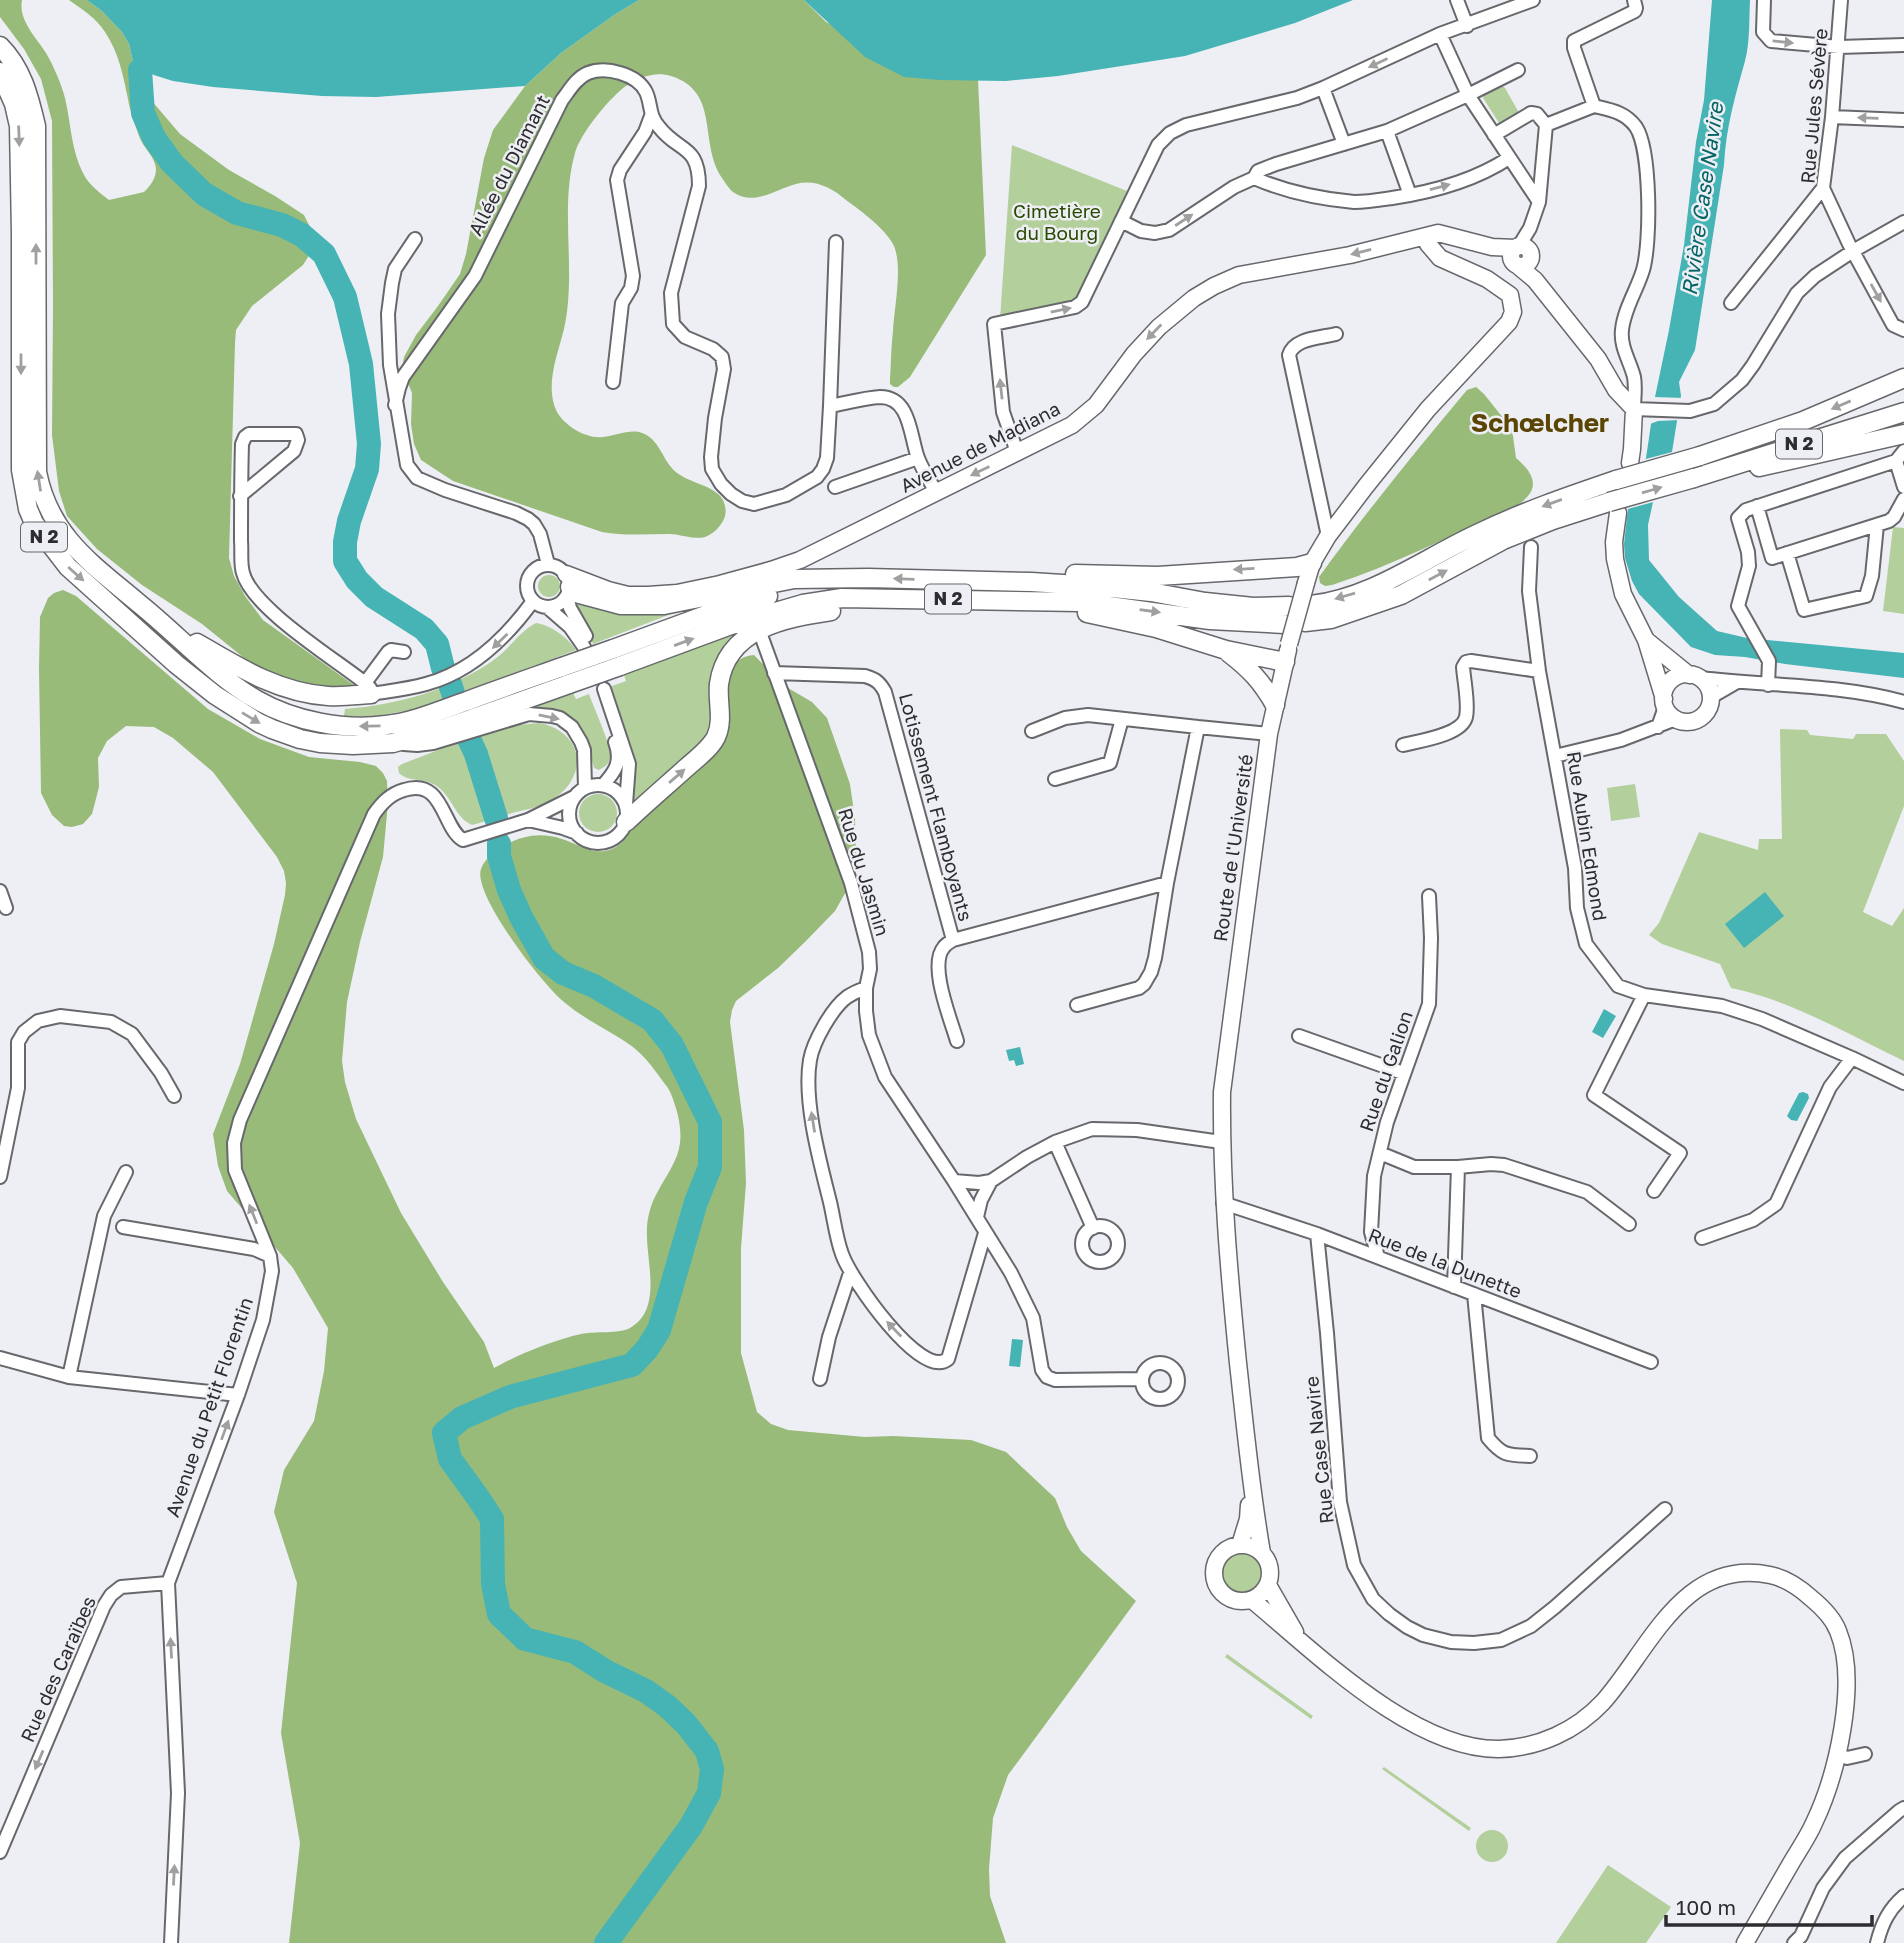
<svg xmlns="http://www.w3.org/2000/svg" width="1904" height="1943" viewBox="0 0 1904 1943" font-family="'Golos Text',sans-serif">
	<style>
		.green { fill: #b3cf9c }
		.forest { fill: #98bb79 }
		.water { fill: #46b3b5 }
		.pier { fill: #eeeff4 }
		.lines { fill: none; stroke-linecap: round; stroke-linejoin: round }
		.river { stroke: #46b3b5; stroke-width: 24 }
		.street-tunnel { stroke: #c7c8cd; stroke-width: 12; stroke-dasharray: 12 6; stroke-linecap: butt }
		.street-casing { stroke: #67686c; stroke-width: 16 }
		.secondary-casing { stroke: #67686c; stroke-width: 19 }
		.primary-casing { stroke: #67686c; stroke-width: 21 }
		.street { stroke: #fff; stroke-width: 12 }
		.secondary { stroke: #fff; stroke-width: 16 }
		.primary { stroke: #fff; stroke-width: 18 }
		.secondary-bridge-casing { stroke: #67686c; stroke-width: 19; stroke-linecap: butt }
		.primary-bridge-casing { stroke: #67686c; stroke-width: 21; stroke-linecap: butt }
		.secondary-bridge { stroke: #fff; stroke-width: 16 }
		.primary-bridge { stroke: #fff; stroke-width: 18 }
		.oneway { fill: #a0a0a1 }
		.labels { text-anchor: middle; stroke-width: 5; stroke-linejoin: round; paint-order: stroke }
		.shield { fill: #eeeff4; stroke: #67676a; stroke-width: 2 }
		.shield-label { font-size: 18px; font-weight: bold; fill: #2d2d2f }
		.street-label { font-size: 19px; fill: #2d2d2f; stroke: #eeeff4 }
		.park-label { font-size: 19px; fill: #2a4900; stroke: #eeeff4 }
		.water-label { font-size: 21px; font-style: italic; fill: #046466; stroke: #eeeff4 }
		.district-label { font-size: 26px; font-weight: bold; fill: #5b4504; stroke: #eeeff4 }
	</style>
	<rect width="100%" height="100%" fill="#eeeff4"/>
	<path class="green" d="M1502 86 1505 88 1518 111 1517 116 1504 124 1499 123 1483 98 1484 94Z
		M1012 145 1127 191 1076 302 1000 319Z
		M1893 527 1904 528V614L1883 611Z
		M538 586a11 11 0 1 1 22 0a11 11 0 1 1-22 0Z
		M579 602 684 609 593 644 578 613 577 606Z
		M536 623C551 625 568 638 576 650L427 707 370 717 344 716 345 709C397 705 452 690 495 659 509 649 520 631 536 623Z
		M737 632C726 649 715 665 711 686 708 702 713 718 706 734 695 757 654 786 635 803 630 790 636 776 634 763L609 687 626 681 624 675Z
		M573 693 576 699 589 694C593 706 613 749 610 758 609 765 604 767 599 770L594 768 586 736 579 727 530 709Z
		M539 723C586 732 589 779 550 801 539 808 522 810 509 814 496 817 484 822 472 825 454 817 452 795 435 785 423 778 408 782 399 773L398 767 402 764 485 732 509 726Z
		M1780 729 1807 730 1810 735 1853 739 1856 734H1886L1904 761V806L1863 912 1892 926 1904 908V1061C1849 1035 1791 1000 1731 988L1720 964 1662 944 1649 935 1659 923 1699 832 1758 850 1759 839H1782Z
		M1635 784 1640 817 1611 821 1607 788Z
		M579 813a19 19 0 1 1 38 0a19 19 0 1 1-38 0Z
		M1219 1574a23 23 0 1 1 46 0a23 23 0 1 1-46 0Z
		M1227 1654 1313 1716 1311 1719 1225 1657Z
		M1384 1767 1471 1828 1469 1831 1382 1769Z
		M1476 1846a16 16 0 1 1 32 0a16 16 0 1 1-32 0Z
		M1608 1865 1671 1907 1646 1943H1556Z"/>
	<path class="forest" d="M0 0H22C18 20 36 37 46 53 54 67 61 83 65 98 71 123 71 150 83 173 88 184 100 193 109 200L144 192C150 186 156 179 156 169 155 156 143 148 139 136 135 124 130 112 128 99 123 75 119 53 105 32 96 18 83 10 69 0H87L102 11 122 32 129 44 133 61 140 70 151 100 180 134 229 170 275 196 304 215 311 229 313 249 303 265 252 306 236 330 235 343 229 558 234 576 245 596 263 620 358 688 333 689 289 681 249 662 202 624 142 585 97 549 67 516 59 491 52 435 53 306 52 121 41 79 24 49 0 17Z
		M639 0H804L826 22 940 80 978 79 986 255 910 377 898 387H894L890 384V380C891 364 891 347 893 331 894 308 903 268 894 246 886 229 861 211 846 200 832 188 815 179 796 184 776 189 754 207 733 192 729 189 725 182 722 178 698 142 721 92 671 76 656 71 639 77 626 86 610 97 580 134 575 153 559 210 577 271 564 329 558 354 544 386 557 412 565 426 586 439 603 437 614 436 627 430 639 432 657 436 661 455 671 467 683 482 704 482 718 494 724 499 727 508 725 516 723 524 714 534 705 537 693 540 680 534 669 534 646 534 624 536 602 532L453 481 421 460 414 444 411 424 412 393 402 368 404 357 416 335 438 306 460 274 466 254 484 158 493 130 525 86 561 53 614 15Z
		M1476 387 1484 394 1512 429 1516 458C1536 475 1541 490 1516 506 1455 534 1396 564 1332 585L1325 586 1320 583 1319 577C1366 512 1416 451 1467 390Z
		M63 590 76 596 208 709 260 739 309 757 360 762 376 766 383 773 387 781 388 803 383 857 360 942 347 1002 342 1061 345 1082 356 1119 401 1213 443 1282 484 1342 494 1368C517 1355 554 1340 581 1334 594 1331 620 1334 630 1328 662 1310 647 1264 647 1236 646 1222 650 1205 657 1193 665 1177 678 1161 680 1143 682 1127 677 1109 671 1094 669 1088 663 1082 659 1076 652 1066 643 1055 633 1047 611 1031 585 1020 564 1002 543 985 472 894 481 869 485 858 495 851 504 846 522 835 542 832 562 839 579 844 591 855 609 850 624 846 630 830 640 820 648 810 659 802 669 794 688 778 711 762 724 740 737 716 713 658 754 655L783 685 812 702 827 718 850 784 855 819 856 854 848 888 835 911 806 941 778 968 736 1001 732 1010 730 1022 744 1130 746 1183 741 1248V1353L757 1412 771 1424 788 1430 865 1437 893 1436 971 1440 1006 1452 1055 1498 1067 1527 1081 1551 1136 1601 1008 1775 993 1818 989 1869 990 1896 1006 1943H289L300 1843 281 1733 297 1583 274 1512 284 1470 314 1421 324 1371 328 1328 293 1268 227 1191 218 1166 213 1134 240 1064 274 944 285 895 286 883 284 871 277 857 213 772 173 738 154 727 126 726 107 741 98 758 99 787 92 814 83 824 72 827 64 826 52 815 41 793 39 669 40 617 48 598 54 593Z"/>
	<path class="water" d="M87 0H639L614 15 561 53 525 86 376 97 322 96 213 87 173 81 157 76 140 70 136 66 133 61 129 44 122 32 102 11Z
		M804 0H1353L1295 23 1185 56 1058 76 1006 81 940 80 904 77 865 57Z
		M1712 0H1750C1749 20 1750 42 1745 61 1735 97 1726 127 1724 165L1695 350 1679 382 1681 396 1672 452 1653 502 1648 525 1649 560 1679 597 1717 631 1747 638 1904 653V678L1785 664 1745 657 1715 655 1691 647 1639 594 1632 581 1625 558 1624 544 1628 509 1646 458 1655 397 1669 330 1684 245 1696 142 1704 100Z
		M1765 892 1784 916 1744 948 1725 924Z
		M1604 1009 1616 1016 1603 1038 1592 1032Z
		M1020 1047 1024 1064 1016 1066 1014 1060 1009 1061 1006 1050Z
		M1803 1092 1808 1094 1809 1098 1797 1121 1791 1120 1787 1116 1799 1093Z
		M1012 1339 1023 1340 1020 1367 1009 1366Z"/>
	<path class="pier" d="M1653 397 1684 398 1680 420 1658 421 1650 424Z
		M1676 451 1657 501 1624 510 1642 460Z"/>
	<g class="lines">
		<path class="river" d="M140 70 143 113 154 138 172 163 204 194 237 213 282 225 302 235 324 254 345 297 361 364 369 444 367 469 349 521 345 542V561L357 580 374 597 424 629 437 644 443 668
			M450 684 453 693
			M469 739 476 754 496 818
			M499 844V856L509 890 521 917 544 958 563 973 594 986 652 1020 672 1045 710 1122V1167L696 1202 659 1330 647 1349 632 1365 510 1397 462 1418 444 1433 450 1459 479 1499 492 1519 493 1584 499 1614 525 1639 575 1652 605 1671 646 1691 667 1706 686 1724 707 1751 712 1769 709 1793 691 1826 606 1943"/>
		<path class="street-tunnel" d="M590 645 604 689"/>
		<g class="street-casing">
			<path id="street" d="M1457 0 1467 26
				M1764 0 1763 32 1771 41 1839 47 1904 45
				M1841 0 1832 117 1823 188 1849 244 1893 325 1904 330
				M1440 34 1468 95 1539 202 1530 228 1519 246
				M1323 88 1344 144
				M1594 106C1611 110 1625 112 1636 127 1651 150 1651 243 1643 270 1637 290 1624 309 1622 330 1620 347 1630 361 1634 377 1636 387 1634 399 1634 409L1690 411 1714 404 1742 380 1753 365 1797 293 1815 276 1853 251 1904 222
				M1594 106 1574 48V41L1635 11 1636 8 1634 0
				M1832 117 1904 120
				M1387 131 1410 195
				M1494 135 1531 113 1537 114 1546 125 1594 106
				M1254 178C1284 191 1321 199 1354 202 1367 202 1379 200 1392 198 1433 192 1474 181 1509 158
				M1539 202 1546 125
				M1121 221 1141 231 1155 233 1169 230 1234 187 1254 178 1258 171 1276 164 1387 131 1468 95 1518 70
				M415 239 395 269 392 283 388 314 390 365 407 465 417 478 445 490 516 513 528 519 534 524 540 534 548 564
				M1731 303 1823 188
				M613 382 622 303 631 288 633 276 617 180 620 170 645 132 651 116
				M395 405 399 388 403 377 475 276 562 100C569 91 576 78 588 73 606 66 637 74 646 92 652 105 648 114 659 127 679 153 699 144 699 186L671 293 673 324 685 337 713 349 722 357 724 369 715 418 711 457 712 469 721 484 731 494 742 501 754 504 786 495 817 477 823 469 827 458 830 406 836 242
				M830 406C846 403 864 398 880 397 911 397 910 437 918 458 922 469 930 481 936 492
				M1017 452 1003 412 994 324 1075 307 1082 302 1158 145 1170 133 1186 125 1297 98 1323 88 1440 34 1533 0
				M1896 461 1904 487
				M835 487 918 458
				M240 496 294 451 298 440 296 434H249L245 437 242 444C241 476 241 508 241 541 242 551 240 563 243 573 252 608 335 659 365 683L370 688 371 694C390 691 408 689 426 684 471 672 506 638 533 601
				M1757 506 1772 558 1889 521 1894 517 1904 499
				M1328 536 1289 355C1294 338 1320 338 1336 334
				M1531 547 1529 591 1539 671 1575 868 1577 908 1586 944 1618 986 1644 995 1722 1006 1762 1019 1852 1058 1904 1083
				M1787 553 1804 610 1866 596 1872 576 1877 525
				M527 586a21 21 0 1 1 42 0a21 21 0 1 1-42 0Z
				M567 596 570 608 586 636
				M547 607 570 627 584 647
				M762 638 851 883 869 952 870 969 866 988V1011L869 1035 885 1077 954 1181 1011 1273 1033 1318 1042 1370 1047 1377 1055 1380 1142 1379
				M774 673 865 676C876 679 880 683 885 692L953 940
				M1700 678C1768 686 1838 684 1904 702
				M365 683 388 652 391 650 404 652
				M1768 685 1769 661 1738 606 1749 566 1748 552 1738 518 1746 510 1896 461 1904 451
				M604 689 629 764 626 804
				M1711 697 1737 682
				M1658 727 1665 707
				M1032 731 1065 718 1088 715 1198 727
				M404 744 417 745 433 743 529 714 552 716 560 718 572 727 581 742 584 750 585 788
				M1403 745C1419 741 1462 735 1466 717 1469 704 1464 681 1463 667L1466 662 1471 661 1539 671
				M1555 756 1621 740 1676 719
				M1055 779 1110 763 1122 719
				M603 785C616 771 622 761 615 742
				M569 814a29 29 0 1 1 58 0a29 29 0 1 1-58 0Z
				M528 820 563 828 577 833
				M0 891 6 908
				M866 988C860 990 853 993 847 997 832 1008 813 1042 810 1060 803 1101 820 1162 830 1202 834 1219 836 1238 842 1254 850 1278 921 1381 948 1359L985 1233
				M1644 995 1594 1095 1680 1153 1654 1191
				M1077 1005 1139 988 1144 984 1151 972 1155 958 1167 883 1198 727 1269 734
				M1299 1036 1403 1073
				M957 1041C951 1020 928 965 944 947 946 944 950 942 953 940L1167 883
				M1055 1142 1093 1228
				M1380 1153 1414 1167H1458
				M0 1177 18 1088V1042L24 1032 38 1021 60 1016 111 1022 132 1034 161 1073 174 1096
				M954 1181 979 1183 991 1181
				M1223 1203 1317 1234 1651 1362
				M977 1217 981 1200 991 1181 1027 1157 1055 1142 1092 1129 1137 1130 1221 1142
				M1082 1244a18 18 0 1 1 36 0a18 18 0 1 1-36 0Z
				M123 1227 254 1249 270 1256
				M1317 1234 1327 1333 1340 1502 1354 1565 1373 1599 1389 1614 1407 1627 1423 1635 1451 1642 1474 1643 1501 1640 1531 1626 1555 1607 1665 1509
				M1702 1238 1753 1220 1776 1204 1830 1087 1852 1058
				M1378 1257 1371 1232 1374 1176 1387 1122 1429 1004 1431 938 1429 896
				M1454 1287 1458 1167 1491 1164 1504 1165 1587 1192 1629 1224
				M1474 1294 1488 1438C1503 1456 1507 1455 1530 1456
				M0 1358 69 1377 238 1395
				M1142 1381a18 18 0 1 1 36 0a18 18 0 1 1-36 0Z
				M69 1377 104 1216 126 1172
				M820 1379 829 1337 850 1273
				M1837 1754 1847 1758 1865 1754
				M0 1852 104 1606 111 1595 121 1587 168 1583
				M171 1943 178 1793 168 1583 238 1395 263 1320 272 1271 270 1256 235 1170 234 1143 240 1120 374 814C382 803 390 794 404 790 444 777 442 828 463 840L528 820 574 797
				M1794 1943 1801 1936 1823 1888 1845 1858 1899 1811 1904 1808
				M1877 1943C1882 1923 1889 1909 1904 1896"/>
		</g>
		<g class="secondary-casing">
			<path id="secondary" d="M1511 256a10 10 0 1 1 20 0a10 10 0 1 1-20 0Z
				M1517 265 1535 280 1598 359 1616 390 1634 409 1632 449 1630 463
				M1618 513 1614 542 1615 559 1623 594 1646 640 1664 699
				M566 574 608 590 628 595H648L677 593 720 584 771 570 800 560 1072 425 1096 405 1134 354 1159 327 1194 298 1214 286 1239 275 1350 255 1438 233 1492 247 1515 248
				M1306 583 1312 563 1328 536 1366 486 1428 409 1509 322 1513 312 1510 295 1487 279 1440 258 1428 244 1427 236
				M1646 640 1689 675
				M1663 698a24 24 0 1 1 48 0a24 24 0 1 1-48 0Z
				M1214 1573a28 28 0 1 1 56 0a28 28 0 1 1-56 0Z
				M1240 1545 1248 1519 1249 1505
				M1262 1553C1251 1490 1245 1426 1238 1363 1229 1273 1221 1183 1222 1092L1269 734 1288 650
				M1268 1585 1295 1632
				M1252 1600C1315 1652 1413 1750 1499 1749 1538 1748 1576 1731 1603 1702 1650 1649 1683 1557 1770 1575 1785 1578 1800 1588 1811 1598 1822 1607 1833 1618 1838 1631 1859 1682 1837 1775 1814 1823 1808 1837 1798 1851 1790 1865 1775 1891 1760 1917 1745 1943"/>
		</g>
		<g class="primary-casing">
			<path id="primary" d="M0 46C22 68 29 96 36 126L37 472C50 538 94 565 142 606 179 636 216 677 257 700 294 721 344 731 386 725 414 722 441 710 467 701 499 689 531 678 562 667
				M0 72 14 104 19 126 21 234V470L28 509 34 523 68 567 176 664 215 695 259 723 272 729 300 739 320 743 353 745 393 743 443 729 569 684
				M1700 456 1803 421 1904 378
				M1759 467 1904 434
				M1694 478 1904 412
				M1075 574 1158 576 1297 567 1312 563
				M570 587 576 593 621 605H664L794 579 868 578 1031 582 1094 586 1151 592 1205 602 1253 607 1289 606
				M1311 605C1372 598 1423 559 1477 534 1522 512 1569 496 1616 480
				M1087 613 1156 628 1226 650 1285 662
				M1305 622 1331 619 1401 595 1503 540 1553 520 1609 502
				M197 643C238 667 279 693 328 696 342 697 357 695 371 694
				M613 649 725 608 768 596
				M1229 653C1250 669 1262 682 1275 705
				M620 666 731 625 803 604 842 598 1080 602 1210 620 1284 624
				M626 822C646 803 666 786 686 768 696 759 710 749 716 737 724 720 717 701 719 684 727 628 785 618 831 611"/>
		</g>
		<use href="#street" class="street"/>
		<use href="#secondary" class="secondary"/>
		<use href="#primary" class="primary"/>
		<g class="secondary-bridge-casing">
			<path id="secondary-bridge" d="M1289 644 1306 583"/>
		</g>
		<g class="primary-bridge-casing">
			<path id="primary-bridge" d="M1616 480 1700 456
				M1609 502 1694 478
				M562 667 613 649
				M569 684 620 666"/>
		</g>
		<use href="#secondary-bridge" class="secondary-bridge"/>
		<use href="#primary-bridge" class="primary-bridge"/>
	</g>
	<defs><path id="oneway-solid" d="M-6-.8H1V-3.2L6.5 0L1 3.2V.8H-6Z" transform="scale(1.75)"/></defs>
	<g class="oneway">
		<use href="#oneway-solid" transform="translate(1783 42) rotate(6)"/>
		<use href="#oneway-solid" transform="translate(1378 63) rotate(155)"/>
		<use href="#oneway-solid" transform="translate(1868 118) rotate(-178)"/>
		<use href="#oneway-solid" transform="translate(19 136) rotate(88)"/>
		<use href="#oneway-solid" transform="translate(1440 187) rotate(-15)"/>
		<use href="#oneway-solid" transform="translate(1184 220) rotate(-33)"/>
		<use href="#oneway-solid" transform="translate(1361 252) rotate(166)"/>
		<use href="#oneway-solid" transform="translate(36 254) rotate(-90)"/>
		<use href="#oneway-solid" transform="translate(1876 293) rotate(61)"/>
		<use href="#oneway-solid" transform="translate(1061 310) rotate(-12)"/>
		<use href="#oneway-solid" transform="translate(1154 332) rotate(134)"/>
		<use href="#oneway-solid" transform="translate(21 364) rotate(90)"/>
		<use href="#oneway-solid" transform="translate(1001 389) rotate(-96)"/>
		<use href="#oneway-solid" transform="translate(1841 405) rotate(157)"/>
		<use href="#oneway-solid" transform="translate(980 471) rotate(154)"/>
		<use href="#oneway-solid" transform="translate(39 481) rotate(-99)"/>
		<use href="#oneway-solid" transform="translate(1652 490) rotate(-16)"/>
		<use href="#oneway-solid" transform="translate(1552 503) rotate(160)"/>
		<use href="#oneway-solid" transform="translate(1244 569) rotate(177)"/>
		<use href="#oneway-solid" transform="translate(76 574) rotate(42)"/>
		<use href="#oneway-solid" transform="translate(1438 575) rotate(-28)"/>
		<use href="#oneway-solid" transform="translate(904 579) rotate(-178)"/>
		<use href="#oneway-solid" transform="translate(1345 596) rotate(164)"/>
		<use href="#oneway-solid" transform="translate(1150 611) rotate(8)"/>
		<use href="#oneway-solid" transform="translate(500 641) rotate(136)"/>
		<use href="#oneway-solid" transform="translate(684 642) rotate(-20)"/>
		<use href="#oneway-solid" transform="translate(549 717) rotate(12)"/>
		<use href="#oneway-solid" transform="translate(251 718) rotate(31)"/>
		<use href="#oneway-solid" transform="translate(370 726) rotate(179)"/>
		<use href="#oneway-solid" transform="translate(677 776) rotate(-41)"/>
		<use href="#oneway-solid" transform="translate(813 1122) rotate(-99)"/>
		<use href="#oneway-solid" transform="translate(253 1214) rotate(-112)"/>
		<use href="#oneway-solid" transform="translate(894 1329) rotate(-134)"/>
		<use href="#oneway-solid" transform="translate(225 1430) rotate(-70)"/>
		<use href="#oneway-solid" transform="translate(171 1648) rotate(-93)"/>
		<use href="#oneway-solid" transform="translate(39 1760) rotate(113)"/>
		<use href="#oneway-solid" transform="translate(174 1875) rotate(-87)"/>
	</g>
	<g class="labels">
		<g class="shield">
			<rect x="1776" y="429.5" width="46" height="29" rx="5"/>
			<rect x="21" y="522.5" width="46" height="29" rx="5"/>
			<rect x="925" y="584.5" width="46" height="29" rx="5"/>
		</g>
		<g class="shield-label">
			<text x="1799" y="450">N 2</text>
			<text x="44" y="543">N 2</text>
			<text x="948" y="605">N 2</text>
		</g>
		<g class="street-label">
			<text transform="translate(1814 106) rotate(-85)" y="7">Rue Jules Sévère</text>
			<text transform="translate(509 165) rotate(-63)" y="7">Allée du Diamant</text>
			<text transform="translate(980 447) rotate(-27)" y="7">Avenue de Madiana</text>
			<text transform="translate(936 807) rotate(75)" y="7">Lotissement Flamboyants</text>
			<text transform="translate(1587 836) rotate(81)" y="7">Rue Aubin Edmond</text>
			<text transform="translate(1233 848) rotate(-82)" y="7">Route de l'Université</text>
			<text transform="translate(864 872) rotate(73)" y="7">Rue du Jasmin</text>
			<text transform="translate(1386 1071) rotate(-71)" y="7">Rue du Galion</text>
			<text transform="translate(1445 1263) rotate(21)" y="7">Rue de la Dunette</text>
			<text transform="translate(209 1407) rotate(-71)" y="7">Avenue du Petit Florentin</text>
			<text transform="translate(1319 1450) rotate(-96)" y="7">Rue Case Navire</text>
			<text transform="translate(58 1669) rotate(-66)" y="7">Rue des Caraïbes</text>
		</g>
		<g class="park-label">
			<text x="1057" y="218">Cimetière<tspan x="1057" dy="22">du Bourg</tspan></text>
		</g>
		<g class="water-label">
			<text transform="translate(1703 199) rotate(-82)" y="7">Rivière Case Navire</text>
		</g>
		<g class="district-label">
			<text x="1540" y="432">Schœlcher</text>
		</g>
	</g>
	<path d="M1666 1915v10h206v-10" fill="none" stroke="#2d2d2f" stroke-width="3.5"/>
	<text x="1676" y="1915" font-size="21" fill="#2d2d2f" stroke="#eeeff4" stroke-width="5" paint-order="stroke">100 m</text>
</svg>
